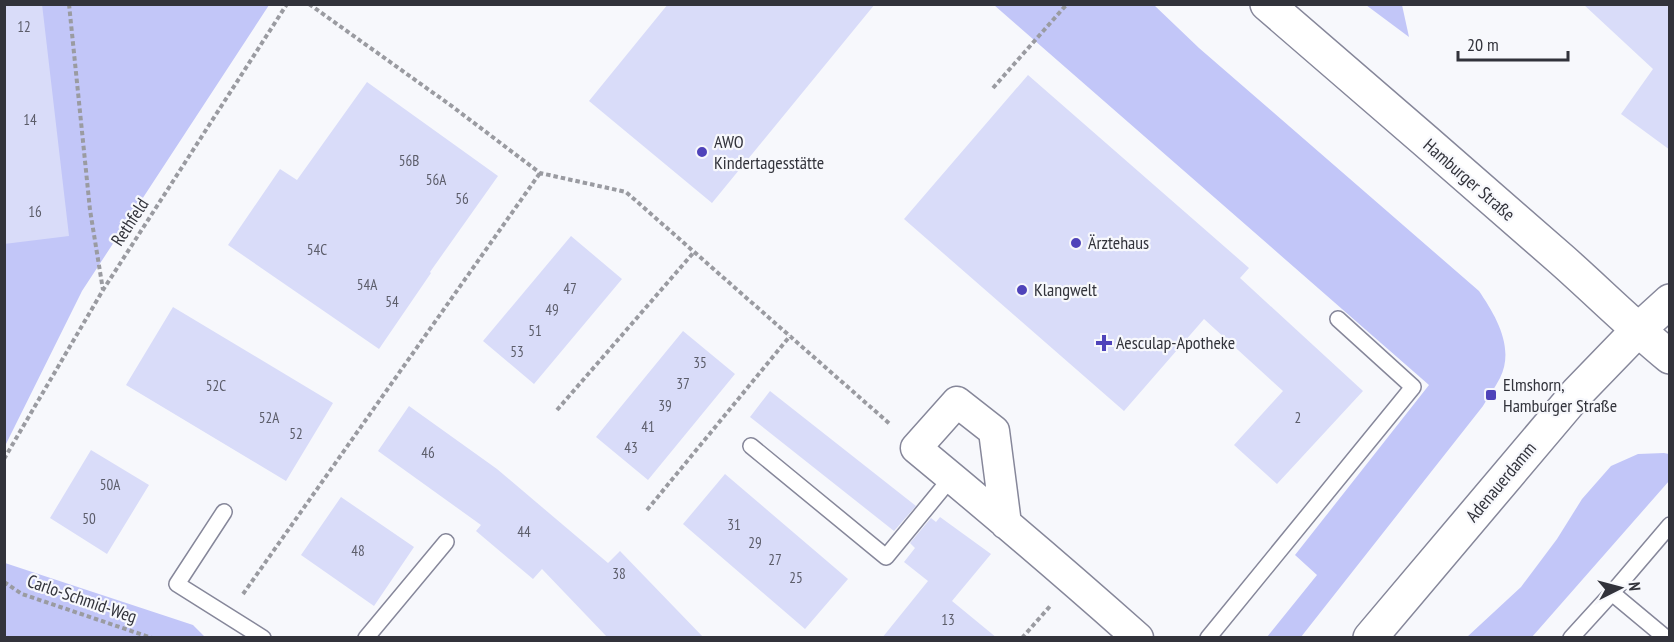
<svg xmlns="http://www.w3.org/2000/svg" width="1674" height="642" viewBox="0 0 1674 642" font-family="'PT Sans Narrow',sans-serif">
	<style>
		.green { fill: #c2c6f8 }
		.building { fill: #d9dcf9 }
		.lines { fill: none; stroke-linecap: round; stroke-linejoin: round }
		.lane-casing { stroke: #86879a; stroke-width: 18 }
		.street-casing { stroke: #86879a; stroke-width: 33 }
		.secondary-casing { stroke: #86879a; stroke-width: 36 }
		.primary-casing { stroke: #86879a; stroke-width: 36 }
		.path { stroke: #9a9ba1; stroke-width: 4; stroke-dasharray: 4.5 3; stroke-linecap: butt }
		.lane { stroke: #fff; stroke-width: 15 }
		.street { stroke: #fff; stroke-width: 30 }
		.secondary { stroke: #fff; stroke-width: 33 }
		.primary { stroke: #fff; stroke-width: 33 }
		.poi-dot { fill: #4f43ba; stroke: #f7f8fc; stroke-width: 2 }
		.labels { text-anchor: middle; stroke-width: 4.5; stroke-linejoin: round; paint-order: stroke }
		.number-label { font-size: 15px; fill: #5c5d6a }
		.poi-label { font-size: 18px; fill: #32333b; stroke: #f7f8fc; text-anchor: start }
		.street-label { font-size: 18px; fill: #32333b; stroke: #f7f8fc }
	</style>
	<rect width="100%" height="100%" fill="#f7f8fc"/>
	<path class="green" d="M5 5H269L82 291 5 446Z
		M994 5H1154L1199 48 1479 291C1496 316 1515 348 1500 378 1495 388 1488 397 1483 406L1301 637H1267L1317 575 1295 555 1429 385Z
		M1366 5H1402L1409 37Z
		M1664 453 1669 454V481L1532 637H1467L1521 587 1557 539 1582 499 1611 466 1638 454Z
		M5 563 193 625 205 637H5Z"/>
	<path class="building" d="M4 4H42L69 236 4 244Z
		M668 4H875L712 203 589 101Z
		M1583 4H1670V150L1621 114 1653 69Z
		M1028 75 1249 268 1240 278 1363 391 1277 484 1234 445 1283 391 1204 319 1124 411 904 219Z
		M367 82 498 176 430 272 431 273 379 349 228 245 280 169 297 180Z
		M571 236 622 279 534 384 483 341Z
		M173 307 333 403 286 481 126 385Z
		M683 331 735 374 648 480 596 437Z
		M770 391 916 506 894 531 750 417Z
		M409 406 497 469 608 563 620 551 704 638H608L542 569 533 579 476 531 481 525 378 451Z
		M91 450 149 485 107 554 50 518Z
		M725 474 848 579 805 629 683 524Z
		M341 497 414 547 374 606 301 555Z
		M940 517 991 554 952 601 997 638H882L928 581 904 562 915 548 910 543 931 518 936 522Z"/>
	<g class="lines">
		<g class="lane-casing">
			<path id="lane" d="M751 446 886 557 951 478
				M224 512 177 584 263 638
				M1612 593 1666 638
				M366 638 446 542
				M1208 638 1413 387 1338 319
				M1571 638 1612 593 1670 525"/>
		</g>
		<g class="street-casing">
			<path id="street" d="M1006 524 994 431 957 402 916 448C991 510 1065 573 1138 638"/>
		</g>
		<g class="secondary-casing">
			<path id="secondary" d="M1370 638 1577 393 1637 331 1670 301"/>
		</g>
		<g class="primary-casing">
			<path id="primary" d="M1267 4C1366 89 1464 174 1562 260 1598 292 1632 326 1670 357"/>
		</g>
		<path class="path" d="M69 4 90 210 103 290
			M309 4 453 107 540 173 626 192 891 425
			M993 88 1067 4
			M557 410 694 252
			M4 459 103 290 287 4
			M647 510 790 336
			M4 582 22 594 152 638
			M243 594 540 173
			M1022 638 1051 605"/>
		<use href="#lane" class="lane"/>
		<use href="#street" class="street"/>
		<use href="#secondary" class="secondary"/>
		<use href="#primary" class="primary"/>
	</g>
	<g class="poi-dot">
		<circle cx="702" cy="152" r="6"/>
		<circle cx="1076" cy="243" r="6"/>
		<circle cx="1022" cy="290" r="6"/>
		<path d="M1101 334h6v6h6v6h-6v6h-6v-6h-6v-6h6z"/>
		<rect x="1485" y="389" width="12" height="12" rx="3"/>
	</g>
	<g class="labels">
		<g class="number-label">
			<text x="24" y="32">12</text>
			<text x="30" y="125">14</text>
			<text x="409" y="166">56B</text>
			<text x="436" y="185">56A</text>
			<text x="462" y="204">56</text>
			<text x="35" y="217">16</text>
			<text x="317" y="255">54C</text>
			<text x="367" y="290">54A</text>
			<text x="570" y="294">47</text>
			<text x="392" y="307">54</text>
			<text x="552" y="315">49</text>
			<text x="535" y="336">51</text>
			<text x="517" y="357">53</text>
			<text x="700" y="368">35</text>
			<text x="683" y="389">37</text>
			<text x="216" y="391">52C</text>
			<text x="665" y="411">39</text>
			<text x="269" y="423">52A</text>
			<text x="1298" y="423">2</text>
			<text x="648" y="432">41</text>
			<text x="296" y="439">52</text>
			<text x="631" y="453">43</text>
			<text x="428" y="458">46</text>
			<text x="110" y="490">50A</text>
			<text x="89" y="524">50</text>
			<text x="734" y="530">31</text>
			<text x="524" y="537">44</text>
			<text x="755" y="548">29</text>
			<text x="358" y="556">48</text>
			<text x="775" y="565">27</text>
			<text x="619" y="579">38</text>
			<text x="796" y="583">25</text>
			<text x="948" y="625">13</text>
		</g>
		<g class="poi-label">
			<text x="714" y="148">AWO<tspan x="714" dy="21">Kindertagesstätte</tspan></text>
			<text x="1088" y="249">Ärztehaus</text>
			<text x="1034" y="296">Klangwelt</text>
			<text x="1116" y="349">Aesculap-Apotheke</text>
			<text x="1503" y="391">Elmshorn,<tspan x="1503" dy="21">Hamburger Straße</tspan></text>
		</g>
		<g class="street-label">
			<text transform="translate(1469 180) rotate(41)" y="6">Hamburger Straße</text>
			<text transform="translate(130 222) rotate(-57)" y="6">Rethfeld</text>
			<text transform="translate(1501 482) rotate(-50)" y="6">Adenauerdamm</text>
			<text transform="translate(82 599) rotate(19)" y="6">Carlo-Schmid-Weg</text>
		</g>
	</g>
	<rect width="1674" height="642" fill="none" stroke="#32333b" stroke-width="12"/>
	<g transform="translate(1620 588) rotate(84)" stroke="#f7f8fc" stroke-width="4.5" paint-order="stroke">
	<path d="M0-4.5L10 22L0 15L-10 22Z" fill="#32333b"/>
	<text y="-9" font-size="16" font-weight="bold" text-anchor="middle" fill="#32333b">N</text>
	</g>
	<path d="M1458 51v9h110v-9" fill="none" stroke="#32333b" stroke-width="3"/>
	<text x="1467" y="51" font-size="18" fill="#32333b" stroke="#f7f8fc" stroke-width="4.5" paint-order="stroke">20 m</text>
</svg>
